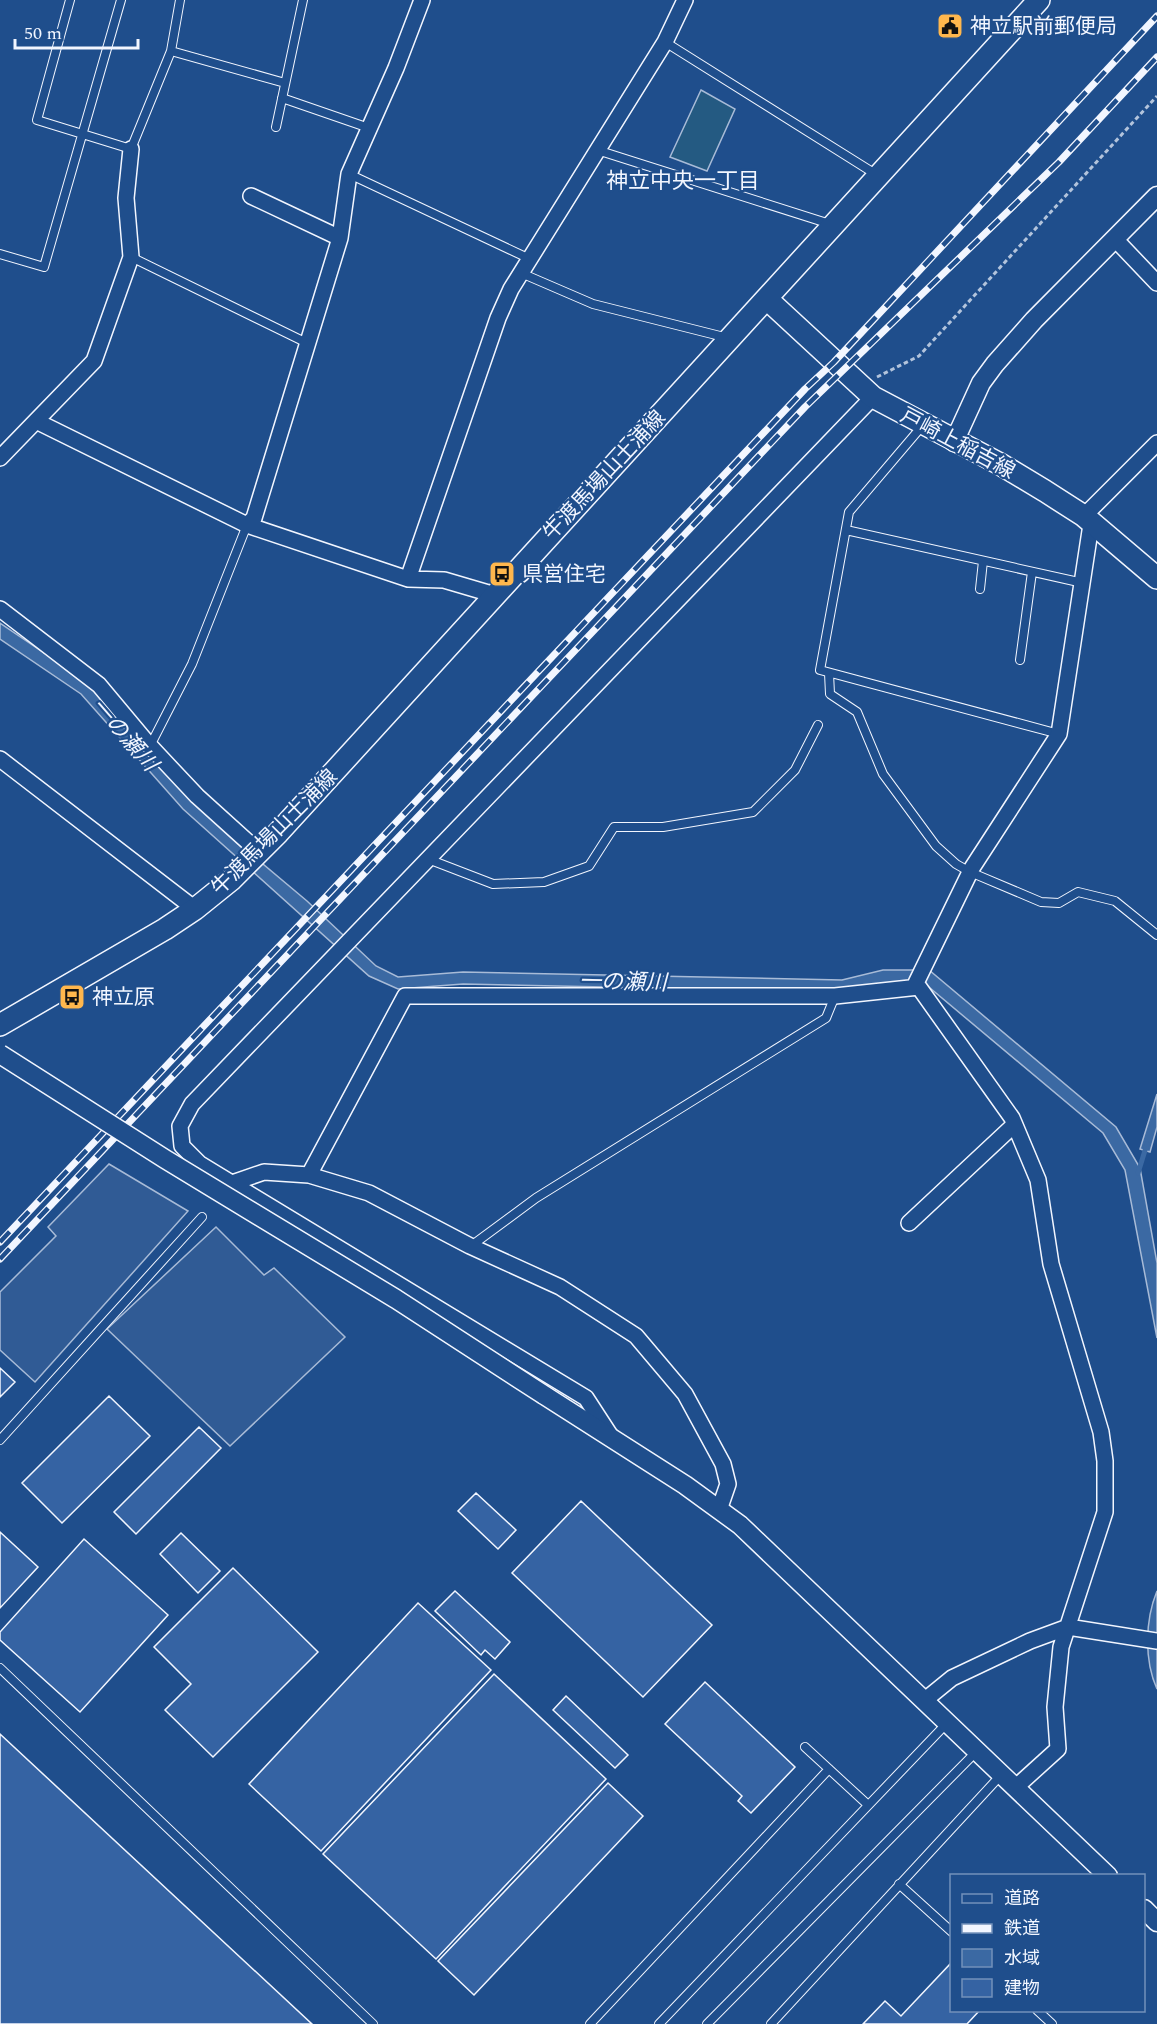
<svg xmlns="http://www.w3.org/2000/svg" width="1157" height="2024" viewBox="0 0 1157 2024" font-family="Spectral,'Noto Sans JP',serif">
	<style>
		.green { fill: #245a82; stroke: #a8bbd7; stroke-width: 1.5 }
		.parking { fill: #305b95; stroke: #a8bbd7; stroke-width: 1.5 }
		.water { fill: #3b69a3; stroke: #a8bbd7; stroke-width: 1.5 }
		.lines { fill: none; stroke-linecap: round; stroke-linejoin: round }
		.stream { stroke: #3b69a3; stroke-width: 5 }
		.building { fill: #3563a3; stroke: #f2f6ff; stroke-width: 1.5 }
		.service-casing { stroke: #f2f6ff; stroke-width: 10 }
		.minor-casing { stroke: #f2f6ff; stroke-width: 18 }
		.tertiary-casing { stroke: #f2f6ff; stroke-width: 21 }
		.secondary-casing { stroke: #f2f6ff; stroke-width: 24 }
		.path { stroke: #b3c4dc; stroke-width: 3; stroke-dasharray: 4.5 3; stroke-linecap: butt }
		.service { stroke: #1f4e8c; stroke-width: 8 }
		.minor { stroke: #1f4e8c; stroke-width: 15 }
		.tertiary { stroke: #1f4e8c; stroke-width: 18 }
		.secondary { stroke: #1f4e8c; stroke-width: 21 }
		.rail-casing { stroke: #f2f6ff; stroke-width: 7 }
		.rail { stroke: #1f4e8c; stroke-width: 4.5; stroke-dasharray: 14; stroke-linecap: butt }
		.tertiary-bridge-casing { stroke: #f2f6ff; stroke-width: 21; stroke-linecap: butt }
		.tertiary-bridge { stroke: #1f4e8c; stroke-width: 18 }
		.labels { text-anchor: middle; stroke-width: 4.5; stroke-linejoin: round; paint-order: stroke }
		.poi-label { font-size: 21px; fill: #f2f6ff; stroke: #1f4e8c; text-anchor: start }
		.street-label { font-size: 21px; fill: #f2f6ff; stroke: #1f4e8c }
		.neighbourhood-label { font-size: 22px; fill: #f2f6ff; stroke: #1f4e8c }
		.water-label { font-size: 22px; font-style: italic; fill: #f2f6ff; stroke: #1f4e8c }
	</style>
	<rect width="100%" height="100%" fill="#1f4e8c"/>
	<path class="green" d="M701 90 735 109 707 171 670 157Z"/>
	<path class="parking" d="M109 1164 188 1211 35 1382 0 1350V1292L56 1236 48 1227Z
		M216 1227 264 1275 274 1268 345 1337 230 1446 107 1329Z"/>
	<path class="water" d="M0 623 90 684 245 849 307 901 376 966 398 977 463 972 842 980 883 970H929L1116 1127 1140 1168 1157 1263V1338L1125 1170 1103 1133 924 983H886L845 992 463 984 398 989 369 976 183 809 81 694 0 639Z
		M1157 1094V1127L1150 1152 1140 1149Z
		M1157 1591V1689C1144 1660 1145 1620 1157 1591Z"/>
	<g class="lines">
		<path class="stream" d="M1138 1173 1147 1144"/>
	</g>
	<path class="building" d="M0 1368 15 1382 0 1397Z
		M109 1396 150 1436 62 1523 22 1483Z
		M199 1427 221 1448 136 1534 114 1512Z
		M476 1493 516 1530 498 1549 458 1511Z
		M581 1501 712 1625 643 1697 512 1573Z
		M0 1532 38 1567 0 1608Z
		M181 1533 220 1571 198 1593 160 1554Z
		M84 1539 168 1615 80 1712 0 1640V1632Z
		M233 1568 318 1652 213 1757 165 1710 191 1684 154 1647Z
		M455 1591 510 1642 495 1659 485 1650 481 1655 435 1611Z
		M418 1603 491 1670 321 1851 249 1784Z
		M494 1674 606 1779 436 1959 323 1854Z
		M705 1682 795 1767 751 1813 738 1801 742 1796 665 1724Z
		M566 1696 628 1755 615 1768 553 1710Z
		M0 1734 312 2024H0Z
		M608 1783 643 1816 474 1995 438 1961Z
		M952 1962V2010H980L967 2024H863L885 2001 901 2016Z"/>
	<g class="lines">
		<g class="service-casing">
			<path id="service" d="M70 0 37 120 131 149 171 51 180 0
				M665 42 877 175
				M171 51 285 83
				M282 98 369 128
				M276 127 303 0
				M597 150 830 224
				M349 174 530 259
				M0 254 44 267 121 0
				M131 257 307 343
				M521 273 593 304 728 338
				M923 425 849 512 820 670 1059 734
				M846 530 1083 583
				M980 589 983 561
				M1020 660 1032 572
				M829 673 830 694 857 712 883 774 936 846 956 864 970 872 1041 902 1059 903 1078 892 1115 901 1157 935
				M150 746 192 664 247 525
				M428 859 493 884 544 882 589 866 614 827H663L753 812 795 770 818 725
				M471 1246 536 1198 826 1018 835 996
				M0 1440 202 1217
				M0 1668 373 2024
				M805 1747 867 1804
				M899 1884 952 1932
				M1037 2010 1052 2024
				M590 2024 829 1769
				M659 2024 948 1722
				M707 2024 976 1752
				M771 2024 1001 1775"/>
		</g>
		<g class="minor-casing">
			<path id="minor" d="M251 196 340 238
				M1115 239 1157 283
				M36 421 247 525 408 579 444 580 495 595
				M0 458 94 361 131 257 126 198 131 149
				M1084 516 1157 443
				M247 525 254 518 340 238 349 174 396 68 422 0
				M408 579 498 318 511 289 665 42 685 0
				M0 609 99 685 150 746 197 796 259 852
				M0 759 195 909
				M309 1175 405 996H835L919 987
				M232 1183 264 1172 309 1175 369 1193 470 1246 560 1287 636 1336 685 1394 723 1464 728 1484 719 1510
				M909 1223 1014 1125
				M612 1438 586 1398 200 1164 182 1146 180 1126 192 1104 873 397
				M925 1700 952 1678 1030 1641 1068 1627 1157 1641
				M1016 1787 1058 1749 1055 1707 1061 1647 1105 1512V1461L1101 1432 1051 1264 1038 1180 1012 1118 916 983 972 868 1059 734 1090 531 1094 524"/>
		</g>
		<g class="tertiary-casing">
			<path id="tertiary" d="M954 442 981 383 995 364 1034 320 1157 196
				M544 1395 685 1485 740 1525 1108 1876
				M1144 1909 1157 1922"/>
		</g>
		<g class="secondary-casing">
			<path id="secondary" d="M767 299 873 397 1000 464 1045 491 1084 516 1157 578
				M0 1025 165 929 195 909 231 880 278 833 1039 0"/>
		</g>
		<path class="path" d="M877 377 919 356 1157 96"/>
		<use href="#service" class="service"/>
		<use href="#minor" class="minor"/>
		<use href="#tertiary" class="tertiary"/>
		<use href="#secondary" class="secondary"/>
		<g class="rail-casing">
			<path id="rail" d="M0 1242 805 389 834 362 1157 16
				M0 1259 805 407 1059 162 1157 57"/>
		</g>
		<use href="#rail" class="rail"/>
		<g class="tertiary-bridge-casing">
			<path id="tertiary-bridge" d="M0 1054 165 1159 396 1299 544 1395"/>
		</g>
		<use href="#tertiary-bridge" class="tertiary-bridge"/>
	</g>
	<defs>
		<g id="civic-square" transform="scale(1.35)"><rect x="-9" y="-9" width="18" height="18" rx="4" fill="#ffb74d" stroke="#1f4e8c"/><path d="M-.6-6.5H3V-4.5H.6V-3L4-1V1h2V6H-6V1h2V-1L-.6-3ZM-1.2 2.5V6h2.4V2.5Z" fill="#111"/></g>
		<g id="bus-square" transform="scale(1.35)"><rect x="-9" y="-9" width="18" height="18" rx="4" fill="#ffb74d" stroke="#1f4e8c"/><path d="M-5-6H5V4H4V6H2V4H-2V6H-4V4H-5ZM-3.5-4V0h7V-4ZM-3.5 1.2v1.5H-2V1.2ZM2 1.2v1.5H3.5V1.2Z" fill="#111"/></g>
	</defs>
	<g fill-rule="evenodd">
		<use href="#civic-square" x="950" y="26"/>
		<use href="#bus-square" x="502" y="574"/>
		<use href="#bus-square" x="72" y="997"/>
	</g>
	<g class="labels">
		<g class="poi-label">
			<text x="970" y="33">神立駅前郵便局</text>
			<text x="522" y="581">県営住宅</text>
			<text x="92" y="1004">神立原</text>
		</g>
		<g class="street-label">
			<text transform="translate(958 443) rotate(28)" y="7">戸崎上稲吉線</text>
			<text transform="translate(604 475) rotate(-47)" y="7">牛渡馬場山土浦線</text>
			<text transform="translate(274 832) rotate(-45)" y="7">牛渡馬場山土浦線</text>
		</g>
		<g class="neighbourhood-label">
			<text x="683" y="188">神立中央一丁目</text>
		</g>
		<g class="water-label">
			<text transform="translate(125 734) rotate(49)" y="8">一の瀬川</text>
			<text transform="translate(623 981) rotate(1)" y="8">一の瀬川</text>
		</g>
	</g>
	<rect x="950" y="1874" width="195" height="138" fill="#1f4e8c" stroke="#7391ba" stroke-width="1.5"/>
	<rect x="962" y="1894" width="30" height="9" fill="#1f4e8c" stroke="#7391ba" stroke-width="1.5"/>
	<text x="1004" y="1904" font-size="18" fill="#f2f6ff">道路</text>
	<rect x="962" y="1924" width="30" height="9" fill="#f2f6ff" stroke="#7391ba" stroke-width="1.5"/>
	<text x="1004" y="1934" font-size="18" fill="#f2f6ff">鉄道</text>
	<rect x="962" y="1949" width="30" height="18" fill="#3b69a3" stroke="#7391ba" stroke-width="1.5"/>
	<text x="1004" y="1964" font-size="18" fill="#f2f6ff">水域</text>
	<rect x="962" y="1979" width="30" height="18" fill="#3563a3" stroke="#7391ba" stroke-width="1.5"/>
	<text x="1004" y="1994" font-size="18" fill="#f2f6ff">建物</text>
	<path d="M15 39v9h123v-9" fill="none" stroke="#f2f6ff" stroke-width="3"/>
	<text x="24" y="39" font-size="18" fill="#f2f6ff" stroke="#1f4e8c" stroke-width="4.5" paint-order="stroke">50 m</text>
</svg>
